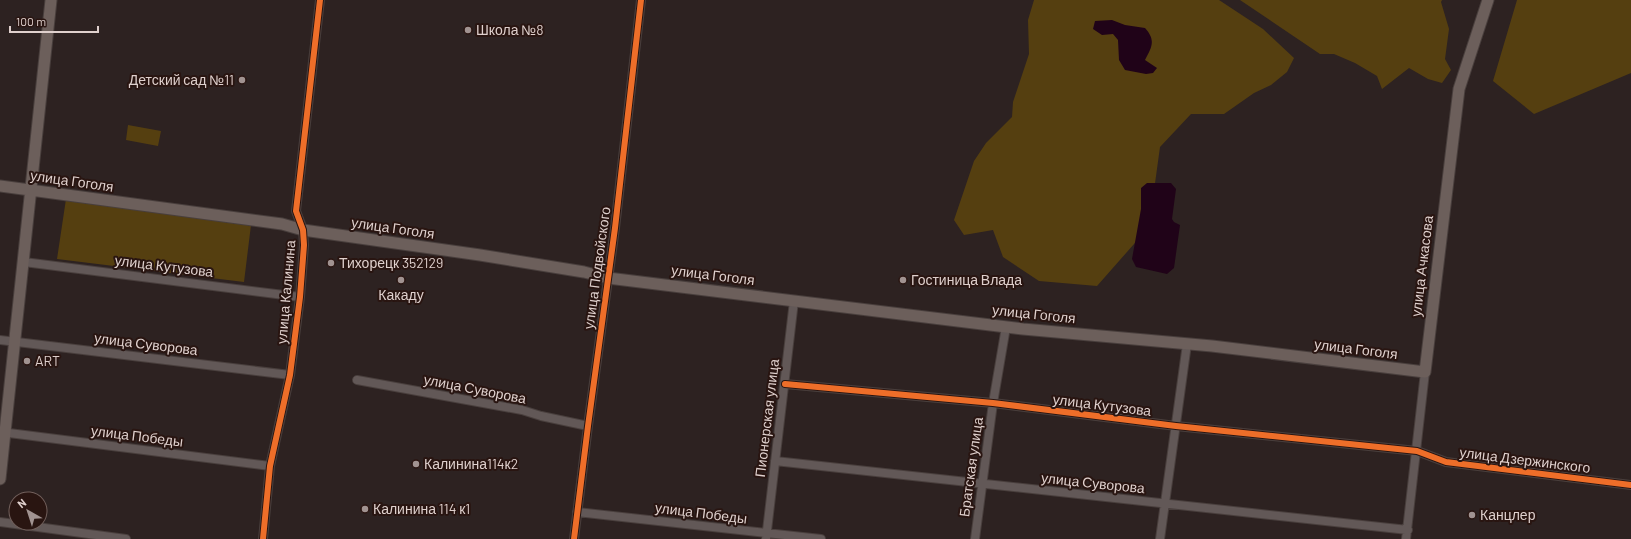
<svg xmlns="http://www.w3.org/2000/svg" width="1631" height="539" viewBox="0 0 1631 539" font-family="Barlow,sans-serif">
	<style>
		.green { fill: #553f10 }
		.water { fill: #200318 }
		.lines { fill: none; stroke-linecap: round; stroke-linejoin: round }
		.minor-casing { stroke: #493f3d; stroke-width: 10 }
		.major-casing { stroke: #493f3d; stroke-width: 13 }
		.minor { stroke: #625857; stroke-width: 8 }
		.major { stroke: #6c5f5b; stroke-width: 11 }
		.cycleway-casing { stroke: #291511; stroke-width: 8 }
		.cycleway { stroke: #ee6e29; stroke-width: 6 }
		.poi-dot { fill: #a19391; stroke: #291511; stroke-width: 1.5 }
		.labels { text-anchor: middle; stroke-width: 4; stroke-linejoin: round; paint-order: stroke }
		.poi-label { font-size: 14px; fill: #dfd0cd; stroke: #291511; text-anchor: start }
		.street-label { font-size: 14px; fill: #dfd0cd; stroke: #291511 }
	</style>
	<rect width="100%" height="100%" fill="#2d2221"/>
	<path class="green" d="M1034 0H1219L1263 29 1294 58 1287 72 1271 85 1254 93 1224 114H1191L1160 147 1149 227 1097 286 1039 281 1003 257 993 230 964 235 954 220 974 161 986 143 1012 117 1013 102 1029 54 1028 20Z
		M1240 0H1442L1441 2 1449 29 1445 59 1451 70 1442 83 1428 79 1409 68 1382 89 1377 76 1355 63 1334 54H1320Z
		M1517 0H1631V73L1534 114 1493 81Z
		M128 125 161 131 158 146 126 140Z
		M66 199 251 225 244 282 57 259Z"/>
	<path class="water" d="M1112 20 1125 25 1145 28C1156 40 1152 47 1145 60L1157 68 1153 73 1146 74 1125 70 1119 60 1118 40 1113 34 1102 35 1093 29 1095 21Z
		M1147 183H1171L1176 189 1172 219 1174 222 1180 225 1174 268 1167 274 1136 267 1132 259 1141 209V188Z"/>
	<g class="lines">
		<g class="minor-casing">
			<path id="minor" d="M24 262 300 297
				M0 340 290 375
				M357 380 522 410 541 416 588 426
				M785 384 993 403 1176 426 1417 451 1446 462 1631 485
				M1 432 270 466
				M775 461 1408 530
				M577 512 821 539
				M0 522 126 539
				M263 539 270 466 290 375 300 297 304 245 303 230 296 211 320 0
				M574 539 588 426 615 228 641 0
				M766 539 794 301
				M975 539 993 403 1006 327
				M1160 539 1187 344
				M1406 539 1425 372"/>
		</g>
		<g class="major-casing">
			<path id="major" d="M0 186 282 224 303 230 480 255 584 272 608 278 1023 329 1212 346 1425 372 1459 89 1488 0
				M0 479 51 0"/>
		</g>
		<use href="#minor" class="minor"/>
		<use href="#major" class="major"/>
		<g class="cycleway-casing">
			<path id="cycleway" d="M785 384 993 403 1176 426 1417 451 1446 462 1631 485
				M263 539 270 466 290 375 300 297 304 245 303 230 296 211 320 0
				M574 539 588 426 615 228 641 0"/>
		</g>
		<use href="#cycleway" class="cycleway"/>
	</g>
	<g class="poi-dot">
		<circle cx="468" cy="30" r="4"/>
		<circle cx="242" cy="80" r="4"/>
		<circle cx="331" cy="263" r="4"/>
		<circle cx="401" cy="280" r="4"/>
		<circle cx="903" cy="280" r="4"/>
		<circle cx="27" cy="361" r="4"/>
		<circle cx="416" cy="464" r="4"/>
		<circle cx="365" cy="509" r="4"/>
		<circle cx="1472" cy="515" r="4"/>
	</g>
	<g class="labels">
		<g class="poi-label">
			<text x="476" y="35">Школа №8</text>
			<text x="234" y="85" text-anchor="end">Детский сад №11</text>
			<text x="339" y="268">Тихорецк 352129</text>
			<text x="911" y="285">Гостиница Влада</text>
			<text x="401" y="300" text-anchor="middle">Какаду</text>
			<text x="35" y="366">ART</text>
			<text x="424" y="469">Калинина114к2</text>
			<text x="373" y="514">Калинина 114 к1</text>
			<text x="1480" y="520">Канцлер</text>
		</g>
		<g class="street-label">
			<text transform="translate(72 181) rotate(8)" y="5">улица Гоголя</text>
			<text transform="translate(393 228) rotate(8)" y="5">улица Гоголя</text>
			<text transform="translate(164 266) rotate(7)" y="5">улица Кутузова</text>
			<text transform="translate(1422 266) rotate(-83)" y="5">улица Ачкасова</text>
			<text transform="translate(597 268) rotate(-82)" y="5">улица Подвойского</text>
			<text transform="translate(713 275) rotate(7)" y="5">улица Гоголя</text>
			<text transform="translate(286 292) rotate(-85)" y="5">улица Калинина</text>
			<text transform="translate(1034 314) rotate(6)" y="5">улица Гоголя</text>
			<text transform="translate(146 344) rotate(7)" y="5">улица Суворова</text>
			<text transform="translate(1356 349) rotate(7)" y="5">улица Гоголя</text>
			<text transform="translate(475 389) rotate(11)" y="5">улица Суворова</text>
			<text transform="translate(1102 405) rotate(7)" y="5">улица Кутузова</text>
			<text transform="translate(767 418) rotate(-83)" y="5">Пионерская улица</text>
			<text transform="translate(137 436) rotate(7)" y="5">улица Победы</text>
			<text transform="translate(1525 460) rotate(7)" y="5">улица Дзержинского</text>
			<text transform="translate(971 467) rotate(-82)" y="5">Братская улица</text>
			<text transform="translate(1093 483) rotate(6)" y="5">улица Суворова</text>
			<text transform="translate(701 513) rotate(7)" y="5">улица Победы</text>
		</g>
	</g>
	<g transform="translate(28 511) rotate(321)"><circle r="19" fill="#291511" stroke="#72605c"/>
	<path d="M0-3L7 15L0 10L-7 15Z" fill="#a19391"/>
	<text y="-6" font-size="11" font-weight="bold" text-anchor="middle" fill="#dfd0cd">N</text>
	</g>
	<path d="M10 26v6h88v-6" fill="none" stroke="#dfd0cd" stroke-width="2"/>
	<text x="16" y="26" font-size="12" fill="#dfd0cd" stroke="#291511" stroke-width="3" paint-order="stroke">100 m</text>
</svg>
